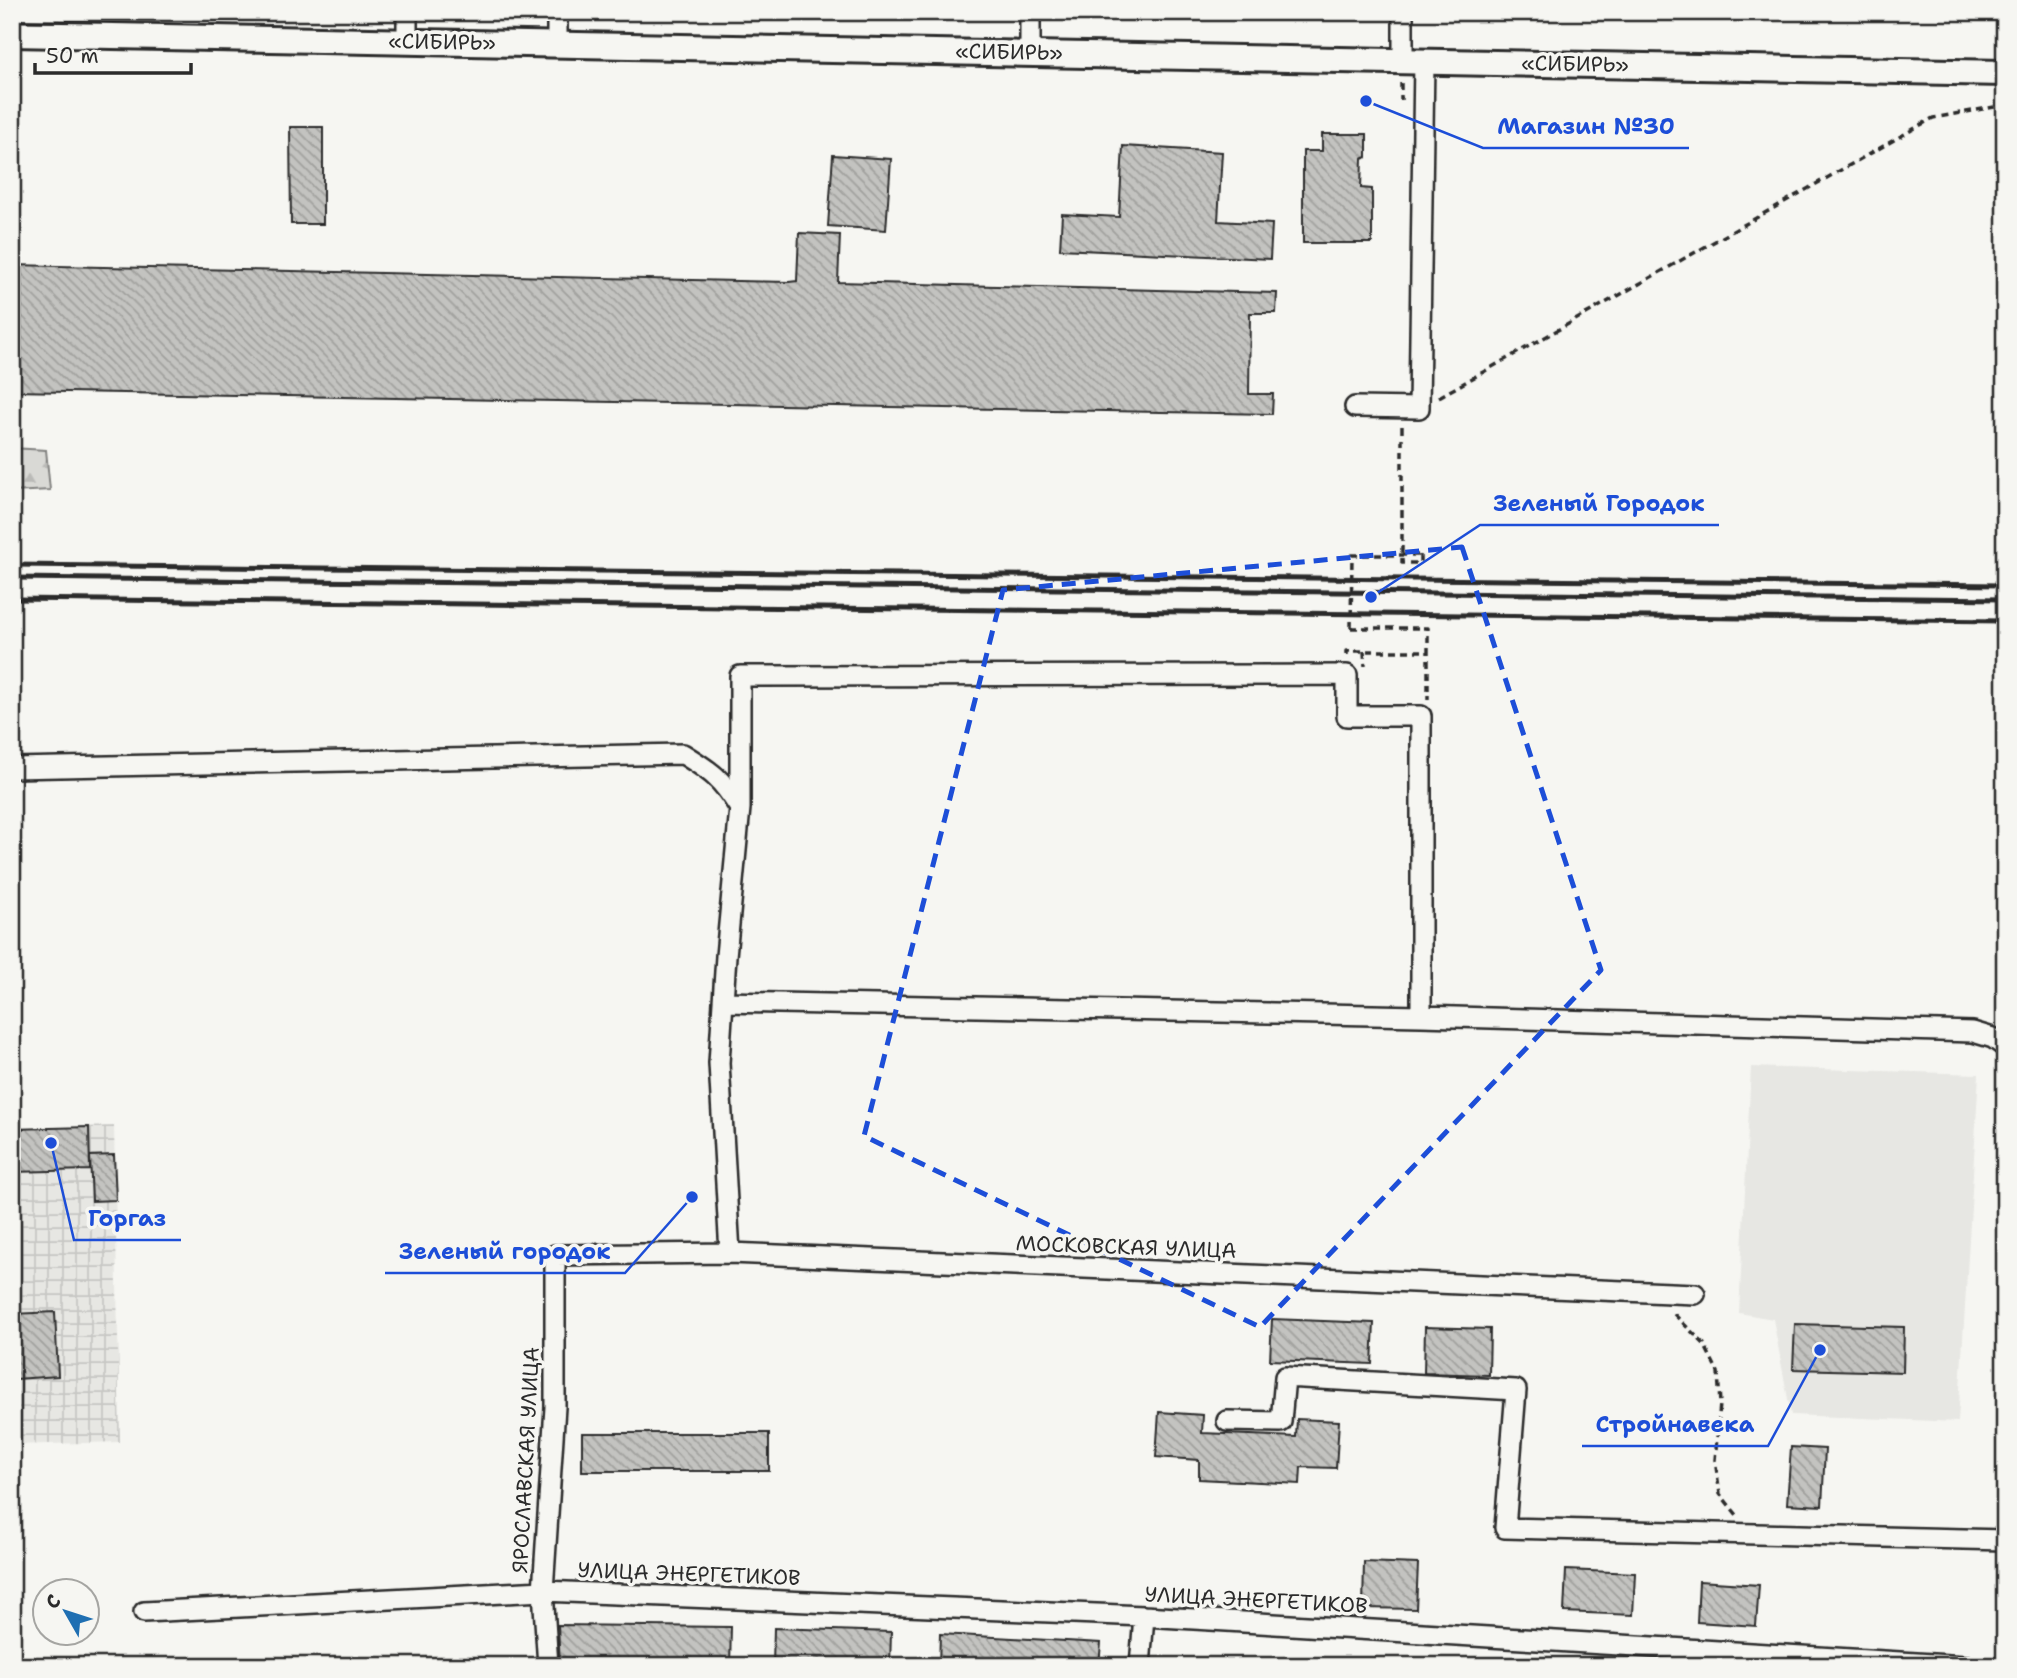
<svg xmlns="http://www.w3.org/2000/svg" width="2017" height="1678" viewBox="0 0 2017 1678" font-family="'Shantell Sans',sans-serif">
	<style>
		.built { fill: #e7e7e3 }
		.industrial { fill: url(#industrial-grid) }
		.forest { fill: url(#forest-firs); stroke: #828280; stroke-width: 2 }
		.building { fill: url(#building-back-hatch); stroke: #2b2b2b; stroke-width: 2 }
		.lines { fill: none; stroke-linecap: round; stroke-linejoin: round }
		.minor-casing { stroke: #2b2b2b; stroke-width: 24 }
		.major-casing { stroke: #2b2b2b; stroke-width: 30 }
		.path { stroke: #2b2b2b; stroke-width: 3.5; stroke-dasharray: 7 5; stroke-linecap: butt }
		.minor { stroke: #f6f6f2; stroke-width: 19 }
		.major { stroke: #f6f6f2; stroke-width: 24 }
		.rail { stroke: #2b2b2b; stroke-width: 5 }
		.path-bridge { stroke: #2b2b2b; stroke-width: 3.5; stroke-dasharray: 7 5; stroke-linecap: butt }
		.marked { fill: none; stroke: #1d4ed8; stroke-width: 5; stroke-dasharray: 14 9; stroke-linejoin: round }
		.labels { text-anchor: middle; stroke-width: 7; stroke-linejoin: round; paint-order: stroke }
		.street-label { font-size: 21px; fill: #2b2b2b; stroke: #f6f6f2 }
		.leader { fill: none; stroke: #1d4ed8; stroke-width: 2.5 }
		.callout-dot { fill: #1d4ed8; stroke: #f6f6f2; stroke-width: 2.5 }
		.callout-label { font-size: 23px; text-anchor: middle; font-weight: bold; fill: #1d4ed8; stroke: #f6f6f2; stroke-width: 7; stroke-linejoin: round; paint-order: stroke }
	</style>
	<defs>
		<pattern id="industrial-grid" width="8" height="8" patternUnits="userSpaceOnUse" patternTransform="scale(1.75)"><rect width="8" height="8" fill="#e7e7e3"/><path d="M0 4h8M4 0v8" fill="none" stroke="#c6c6c3"/></pattern>
		<pattern id="forest-firs" width="22" height="20" patternUnits="userSpaceOnUse" patternTransform="scale(1.75)"><rect width="22" height="20" fill="#d9d9d5"/><path d="M5 1l3.5 6h-7zM16 11l3.5 6h-7z" fill="#babab7"/></pattern>
		<pattern id="building-back-hatch" width="6" height="6" patternUnits="userSpaceOnUse" patternTransform="scale(1.75)"><rect width="6" height="6" fill="#c3c3c0"/><path d="M-1 5l2 2M0 0l6 6M5-1l2 2" fill="none" stroke="#9f9f9c"/></pattern>
	</defs>
	<rect width="100%" height="100%" fill="#f6f6f2"/>
	<filter id="ink" filterUnits="userSpaceOnUse"><feTurbulence type="fractalNoise" baseFrequency=".0143" numOctaves="2"/><feDisplacementMap in="SourceGraphic" scale="14" xChannelSelector="R" yChannelSelector="G"/><feConvolveMatrix kernelMatrix="1 2 1 2 8 2 1 2 1" color-interpolation-filters="sRGB"/></filter>
	<g filter="url(#ink)">
		<path class="built" d="M1751 1067 1979 1074 1958 1422 1791 1415 1773 1319 1739 1313Z"/>
		<path class="industrial" d="M114 1126 120 1442 12 1445V1129Z"/>
		<path class="forest" d="M12 448 46 450 50 490 12 492Z"/>
		<path class="building" d="M290 127H323V224H291Z
			M1322 134H1367V157L1362 159 1361 188 1372 189V243H1303V151H1322Z
			M1123 146 1222 152 1218 221 1272 224 1270 259 1060 249 1062 214 1119 217Z
			M833 155 891 159 886 230 828 226Z
			M799 233 840 235 838 282 1277 293 1276 313H1250L1249 394H1273L1272 414 12 391V265L789 282 797 281Z
			M89 1127 90 1170 12 1172V1129Z
			M114 1155 116 1200 92 1201 90 1156Z
			M55 1312 58 1376 16 1379 13 1314Z
			M1272 1319 1374 1323 1372 1364 1270 1360Z
			M1795 1324 1904 1327 1903 1372 1793 1369Z
			M1425 1327 1490 1329 1489 1375 1424 1373Z
			M1159 1412 1203 1415 1202 1433 1296 1437 1297 1419 1339 1421 1336 1468 1301 1467 1300 1484 1199 1479V1460L1156 1457Z
			M582 1433H769V1471H582Z
			M1791 1447 1825 1449 1822 1506 1787 1504Z
			M1364 1562 1418 1564 1416 1609 1363 1608Z
			M1566 1570 1635 1573 1633 1615 1564 1612Z
			M1699 1581 1759 1585 1756 1626 1697 1622Z
			M558 1625 731 1627 730 1666H560Z
			M774 1628 891 1632 890 1666H773Z
			M940 1634 1101 1643 1099 1666H939Z"/>
		<g class="lines">
			<g class="minor-casing">
				<path id="minor" d="M407 12V42
					M557 12V44
					M1403 12V60
					M1030 52V12
					M1355 407 1419 408 1424 61
					M12 768 683 754C712 772 721 778 739 807
					M724 1002 1421 1016 1973 1032 1993 1038 2005 1047
					M730 1253 719 1063 726 956 740 808V676L1347 675V716H1421V1016
					M1227 1421 1281 1422 1285 1377 1516 1390 1505 1528 2005 1540
					M144 1612 543 1591 1144 1616 1966 1666
					M548 1666 543 1591 555 1407V1255L730 1253 1695 1294
					M1140 1666 1144 1616"/>
			</g>
			<g class="major-casing">
				<path id="major" d="M12 34 2005 73"/>
			</g>
			<path class="path" d="M1401 83V100
				M1439 397 1933 118 2005 105
				M1402 426V563H1420V555
				M1351 628H1428V699
				M1364 651 1365 666
				M1347 655V651H1428
				M1674 1314 1704 1344 1718 1372 1720 1404 1715 1460 1720 1494 1737 1515"/>
			<use href="#minor" class="minor"/>
			<use href="#major" class="major"/>
			<path class="rail" d="M12 565 2005 585
				M12 578 2005 599
				M12 599 2005 621"/>
			<path class="path-bridge" d="M1351 628 1352 555H1420"/>
		</g>
	</g>
	<path class="marked" d="M1462 547 1601 970 1260 1327 864 1136 1003 590Z"/>
	<g class="labels">
		<g class="street-label">
			<text transform="translate(442 42) rotate(1)" y="7">«СИБИРЬ»</text>
			<text transform="translate(1009 52) rotate(1)" y="7">«СИБИРЬ»</text>
			<text transform="translate(1575 64) rotate(1)" y="7">«СИБИРЬ»</text>
			<text transform="translate(1126 1247) rotate(2)" y="7">МОСКОВСКАЯ УЛИЦА</text>
			<text transform="translate(526 1460) rotate(-87)" y="7">ЯРОСЛАВСКАЯ УЛИЦА</text>
			<text transform="translate(689 1574) rotate(2)" y="7">УЛИЦА ЭНЕРГЕТИКОВ</text>
			<text transform="translate(1256 1600) rotate(3)" y="7">УЛИЦА ЭНЕРГЕТИКОВ</text>
		</g>
	</g>
	<path class="leader" d="M1366 101L1483 148H1689M1371 597L1480 525H1719M51 1143L74 1240H181M692 1197L625 1273H385M1820 1350L1768 1446H1582"/>
	<g class="callout-dot">
		<circle cx="1366" cy="101" r="7"/>
		<circle cx="1371" cy="597" r="7"/>
		<circle cx="51" cy="1143" r="7"/>
		<circle cx="692" cy="1197" r="7"/>
		<circle cx="1820" cy="1350" r="7"/>
	</g>
	<g class="callout-label">
		<text x="1586" y="134">Магазин №30</text>
		<text x="1599" y="511">Зеленый Городок</text>
		<text x="127" y="1226">Горгаз</text>
		<text x="505" y="1259">Зеленый городок</text>
		<text x="1675" y="1432">Стройнавека</text>
	</g>
	<rect width="2017" height="1678" fill="none" stroke="#f6f6f2" stroke-width="42"/>
	<rect x="21" y="21" width="1975" height="1636" fill="none" stroke="#2b2b2b" stroke-width="2.5" filter="url(#ink)"/>
	<g transform="translate(66 1612) rotate(309)"><circle r="33" fill="#f6f6f2" stroke="#a5a5a2" stroke-width="2"/>
	<path d="M0-5L12 26L0 18L-12 26Z" fill="#1f6fb2"/>
	<text y="-10" font-size="19" font-weight="bold" text-anchor="middle" fill="#2b2b2b">С</text>
	</g>
	<path d="M35 63v10h156v-10" fill="none" stroke="#2b2b2b" stroke-width="3.5"/>
	<text x="46" y="63" font-size="21" fill="#2b2b2b" stroke="#f6f6f2" stroke-width="5" paint-order="stroke">50 m</text>
</svg>
